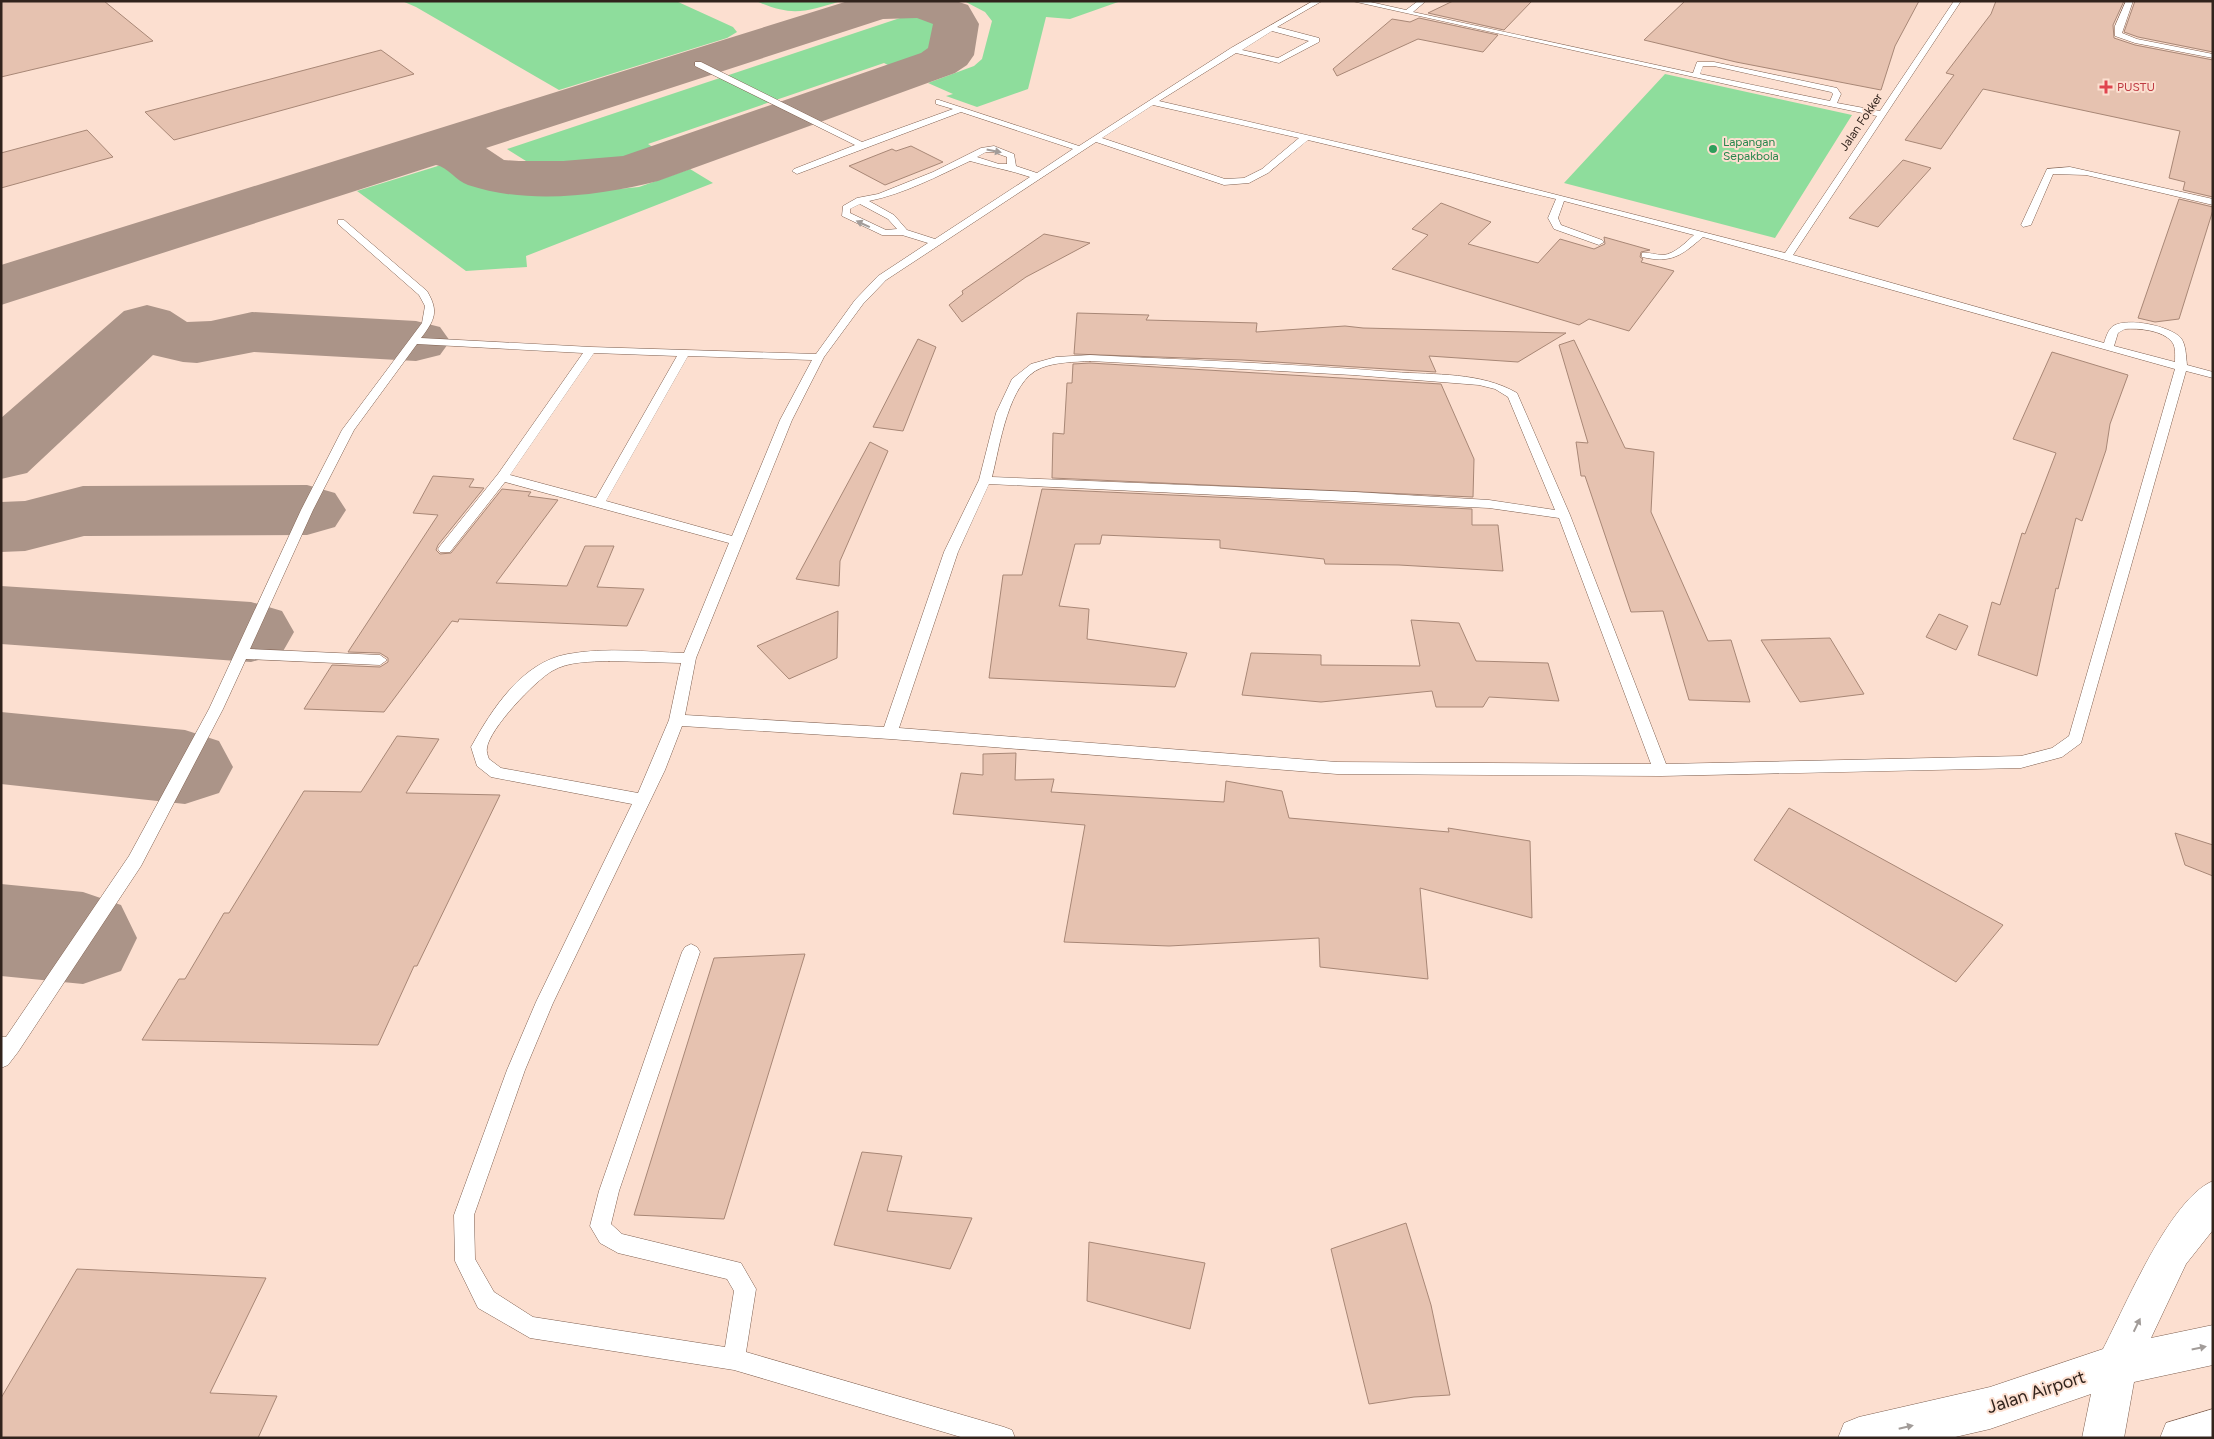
<svg xmlns="http://www.w3.org/2000/svg" width="2214" height="1439" viewBox="0 0 2214 1439" font-family="Figtree,sans-serif">
	<style>
		.green { fill: #8edd9c }
		.lines { fill: none; stroke-linecap: round; stroke-linejoin: round }
		.taxiway { fill: #ab9488; fill-rule: evenodd }
		.building { fill: #e6c2b0; stroke: #a88776 }
		.lane-casing { stroke: #7f6050; stroke-width: 1 }
		.secondary-casing { stroke: #7f6050; stroke-width: 1 }
		.lane { fill: #fff; fill-rule: evenodd }
		.secondary { fill: #fff; fill-rule: evenodd }
		.oneway { fill: #a29c99 }
		.health-dot { fill: #e0444e; stroke: #fcdfd0; stroke-width: 2 }
		.leisure-dot { fill: #2e9e5b; stroke: #fcdfd0; stroke-width: 2 }
		.labels { text-anchor: middle; stroke-width: 4; stroke-linejoin: round; paint-order: stroke }
		.far-health-label { font-size: 12px; fill: #be3a42; stroke: #fcdfd0; text-anchor: start }
		.far-street-label { font-size: 12px; fill: #31231c; stroke: #fcdfd0 }
		.far-leisure-label { font-size: 12px; fill: #27864d; stroke: #fcdfd0; text-anchor: start }
		.near-street-label { font-size: 18px; fill: #31231c; stroke: #fcdfd0 }
	</style>
	<rect width="100%" height="100%" fill="#fcdfd0"/>
	<path class="green" d="M402 1H676L733 27 737 32 727 38 559 90 416 7Z
		M756 1H841C806 12 791 17 756 1Z
		M964 1H1121L1070 19 1046 17 1028 89 977 107 946 96 953 94 928 83 974 66 982 59 992 21 985 12Z
		M915 13C941 16 939 30 939 52L892 67 884 63 648 144 657 150 624 161 567 163 526 161 507 149Z
		M1665 74 1852 115 1775 238 1564 183Z
		M441 165 450 168 480 186 497 189 608 190 639 187 690 169 713 183 526 256 527 267 466 271 357 191Z"/>
	<g class="lines">
		<path class="taxiway" d="M848 1H956L968 5 979 24 974 55 967 65 955 73 658 181C598 196 528 205 468 185 456 181 448 167 436 165L1 305V265ZM917 18 933 24 928 48 921 53 623 156 563 161H519L504 160 486 148 883 19Z
			M147 305 170 311 187 322 211 321 252 312 416 321 440 327 450 341 440 355 416 361 254 352 197 363 183 362 153 355 27 473 1 479V418L124 311Z
			M307 485 335 493 346 510 335 527 307 535 84 536 25 551 1 552V502L25 501 83 486Z
			M1 586 251 602 282 611 294 632 282 653 251 662 1 644Z
			M1 712 185 730 219 741 233 767 219 793 185 804 1 784Z
			M1 884 83 892 121 905 137 938 121 971 83 984 1 976Z"/>
	</g>
	<path class="building" d="M1 1H104L153 41 1 77Z
		M1453 1H1532L1504 30 1428 13Z
		M1685 1H1919L1895 46 1881 90 1736 62 1644 40Z
		M1996 1H2124L2113 25 2114 38 2135 45 2213 60V197L2183 190 2185 182 2169 178 2180 131 1983 89 1941 149 1905 140 1954 75 1946 73 1991 14Z
		M2135 1H2213V52L2138 37 2124 32Z
		M1419 18 1498 35 1483 52 1418 39 1337 76 1333 69 1392 19 1410 22Z
		M381 50 414 74 174 140 145 112Z
		M87 130 113 157 1 188V153Z
		M911 146 943 162 885 185 849 166 892 149 896 151Z
		M1903 160 1931 168 1878 227 1849 218Z
		M2179 199 2213 207V210L2179 319 2155 322 2138 318Z
		M1441 203 1491 222 1468 244 1538 263 1560 239 1594 249 1605 244 1604 237 1650 250 1641 252 1640 257 1643 259 1641 262 1674 271 1629 331 1589 319 1579 325 1392 269 1428 235 1412 229Z
		M1044 234 1090 243 1026 277 962 322 949 305 963 294 962 291Z
		M1077 313 1149 315 1146 320 1257 323 1256 332 1345 326 1363 328 1566 333 1518 362 1429 356 1436 372 1242 360 1074 354Z
		M918 339 936 347 903 431 873 427Z
		M1574 340 1625 448 1654 452 1651 512 1708 641 1731 640 1750 702 1689 700 1663 611 1631 612 1585 476H1581L1576 442 1588 443 1559 345Z
		M2052 352 2128 375 2110 424 2106 450 2082 521 2076 518 2058 589 2056 588 2037 676 1978 655 1992 602 2000 605 2022 533 2025 534 2056 453 2013 439Z
		M1090 363 1441 384 1474 459 1473 497 1052 478 1053 433 1064 434 1067 383H1072L1073 364Z
		M870 442 888 451 840 561 839 586 796 579Z
		M433 476 474 479 469 487 484 488 438 545 436 550 440 554 451 553 502 489 531 492 528 496 558 500 496 583 567 586 585 546H614L597 587 644 589 627 626 459 619 458 622 452 621 384 712 304 709 332 665 380 667 388 662V658L380 653 348 652 438 515 413 513Z
		M1042 489 1472 509V525H1498L1503 571 1399 565 1325 564 1324 559 1220 548V540L1102 535 1100 544H1075L1059 606 1089 609 1087 639 1187 653 1175 687 989 678 1003 575H1022Z
		M838 611 837 658 789 679 757 646Z
		M1939 614 1968 626 1956 650 1926 637Z
		M1411 620 1459 623 1476 661 1548 663 1559 701 1489 697 1483 707H1436L1432 691 1321 702 1242 695 1251 653 1321 655V665L1420 666Z
		M1830 638 1864 694 1800 702 1761 640Z
		M397 736 439 739 406 793 500 795 417 966H414L378 1045 142 1040 179 979H185L224 913H229L304 791 361 792Z
		M1016 753 1015 780 1054 779 1051 792 1224 802 1226 781 1282 791 1289 818 1449 832 1448 828 1530 841 1532 918 1420 888 1428 979 1320 967 1319 938 1169 946 1064 942 1085 825 953 814 961 773 983 775V754Z
		M1789 808 2003 925 1956 982 1754 860Z
		M2175 833 2213 845V876L2185 865Z
		M805 954 724 1219 634 1215 714 958Z
		M862 1152 902 1156 887 1211 972 1218 950 1269 834 1245Z
		M1406 1223 1431 1305 1450 1395 1414 1397 1369 1404 1331 1249Z
		M1089 1242 1205 1263 1190 1329 1087 1301Z
		M77 1269 266 1278 210 1393 277 1396 258 1438H1V1398Z"/>
	<g class="lines">
		<g class="lane-casing">
			<path id="lane" d="M1313 1H1322L1277 27 1319 38V42L1279 63 1236 53 1159 101 1471 173 1785 253 1877 116 1757 91 1352 1H1366L1406 10 1418 1H1426L1413 12 1693 73 1697 62H1714L1837 88 1841 94 1837 103 1880 111 1954 1H1961L1793 255 2104 343C2106 337 2108 330 2113 326 2128 317 2170 326 2181 338 2186 345 2186 356 2187 365L2213 372V378L2186 371 2081 743 2062 757 2021 768 1661 776 1337 774 890 739 682 726 665 770 553 1003 525 1070 474 1215 475 1259 494 1292 533 1317 725 1347 734 1291 727 1279 618 1253 600 1243 590 1226 599 1191 682 952 685 947 691 944 697 947 700 952 619 1191 611 1224 622 1234 741 1263 756 1289 746 1352 1004 1427 1012 1430 1015 1438H964L734 1370 530 1338 478 1308 455 1261 454 1215 507 1070 536 1002 632 804 491 777 477 766 471 747C492 709 522 662 568 654 606 647 646 652 684 653L729 543 505 482 450 552H440L438 549 440 546 498 474 583 353 417 344 354 430 313 510 250 649 380 655 387 660 380 665 246 659 223 709 141 866 18 1052 8 1065 1 1068V1037H6L129 856 209 709 301 510 342 430 422 323 425 306 419 295 338 224V220H344L427 291C439 311 435 320 421 338L591 347 816 354 855 300 878 276 928 243 902 235H882L842 216 843 206 857 198 878 194 933 172 981 148 994 146 1014 154 1016 166 1037 173 1073 149 961 112 797 174 792 171 794 169 855 145 695 66V62H701L862 142 953 109 936 104V100H939L1079 146 1231 48ZM1272 31 1309 41 1278 58 1242 50ZM1703 66H1714L1831 92 1833 94 1830 101 1700 74ZM1153 105 1299 138 1262 169 1244 178 1225 179 1102 138ZM1308 140 1556 199 1548 218 1554 229 1599 245 1604 242 1602 240 1561 225 1558 218 1564 201 1694 235C1686 242 1675 254 1663 255 1656 255 1649 252 1642 253V257C1672 264 1682 255 1703 237L2175 369 2069 736 2052 748 2021 756 1666 764 1570 515 1517 393C1481 372 1435 375 1394 372 1293 364 1191 360 1090 355L1056 357 1031 364 1012 379 996 413 979 480 944 552 884 727 685 715 696 658 792 420 824 357 863 304 886 280 1096 142 1224 185 1249 183 1268 173ZM986 152H993L1007 157V164H999L977 157ZM970 161C990 167 1010 170 1030 177L935 239 907 230 894 215 869 201C904 194 938 176 970 161ZM860 204 888 219 897 229 886 230 850 213V209ZM2125 329C2138 328 2163 330 2172 342 2176 347 2175 356 2175 362L2114 346 2118 333ZM594 353 677 356 596 498 510 475ZM688 356 812 360 780 420 732 536 606 501ZM1090 361 1353 375 1479 385 1495 389 1508 397 1555 510 1489 500 1355 492 992 477C1000 446 1008 381 1041 368 1056 362 1074 362 1090 361ZM989 484 1489 508 1559 518 1651 764 1337 762 899 728 958 552ZM609 661 681 663 669 720 638 793 501 768 489 759C488 756 486 751 487 748 489 729 535 681 552 671 569 661 590 662 609 661Z
				M2126 1H2133L2122 33 2137 39 2213 54V58L2135 43 2115 36V26Z
				M2070 167 2213 199V205L2086 175 2053 174 2031 225 2023 227 2021 225 2047 169Z"/>
		</g>
		<g class="secondary-casing">
			<path id="secondary" d="M2213 1181V1230L2186 1264 2151 1338 2213 1325V1365L2134 1382 2124 1438H2082L2091 1394 1990 1429 1951 1438H1838L1844 1423 1859 1417 1990 1387 2103 1349C2125 1307 2170 1198 2213 1181Z
				M2213 1409V1438H2160L2166 1423Z"/>
		</g>
		<use href="#lane" class="lane"/>
		<use href="#secondary" class="secondary"/>
	</g>
	<defs><path id="oneway-solid" d="M-6-.8H1V-3.2L6.5 0L1 3.2V.8H-6Z" transform="scale(1.25)"/></defs>
	<g class="oneway">
		<use href="#oneway-solid" transform="translate(994 151) rotate(11)"/>
		<use href="#oneway-solid" transform="translate(863 224) rotate(-155)"/>
		<use href="#oneway-solid" transform="translate(2137 1325) rotate(-64)"/>
		<use href="#oneway-solid" transform="translate(2199 1348) rotate(-12)"/>
		<use href="#oneway-solid" transform="translate(1906 1427) rotate(-13)"/>
	</g>
	<path class="health-dot" d="M2103.5 79.5h5v5h5v5h-5v5h-5v-5h-5v-5h5z"/>
	<circle class="leisure-dot" cx="1713" cy="149" r="5"/>
	<g class="labels">
		<g class="far-health-label">
			<text x="2117" y="91">PUSTU</text>
		</g>
		<g class="far-street-label">
			<text transform="translate(1861 122) rotate(-56)" y="4">Jalan Fokker</text>
		</g>
		<g class="far-leisure-label">
			<text x="1723" y="146">Lapangan<tspan x="1723" dy="14">Sepakbola</tspan></text>
		</g>
		<g class="near-street-label">
			<text transform="translate(2036 1392) rotate(-18)" y="6">Jalan Airport</text>
		</g>
	</g>
	<rect width="2214" height="1439" fill="none" stroke="#31231c" stroke-width="5"/>
</svg>
